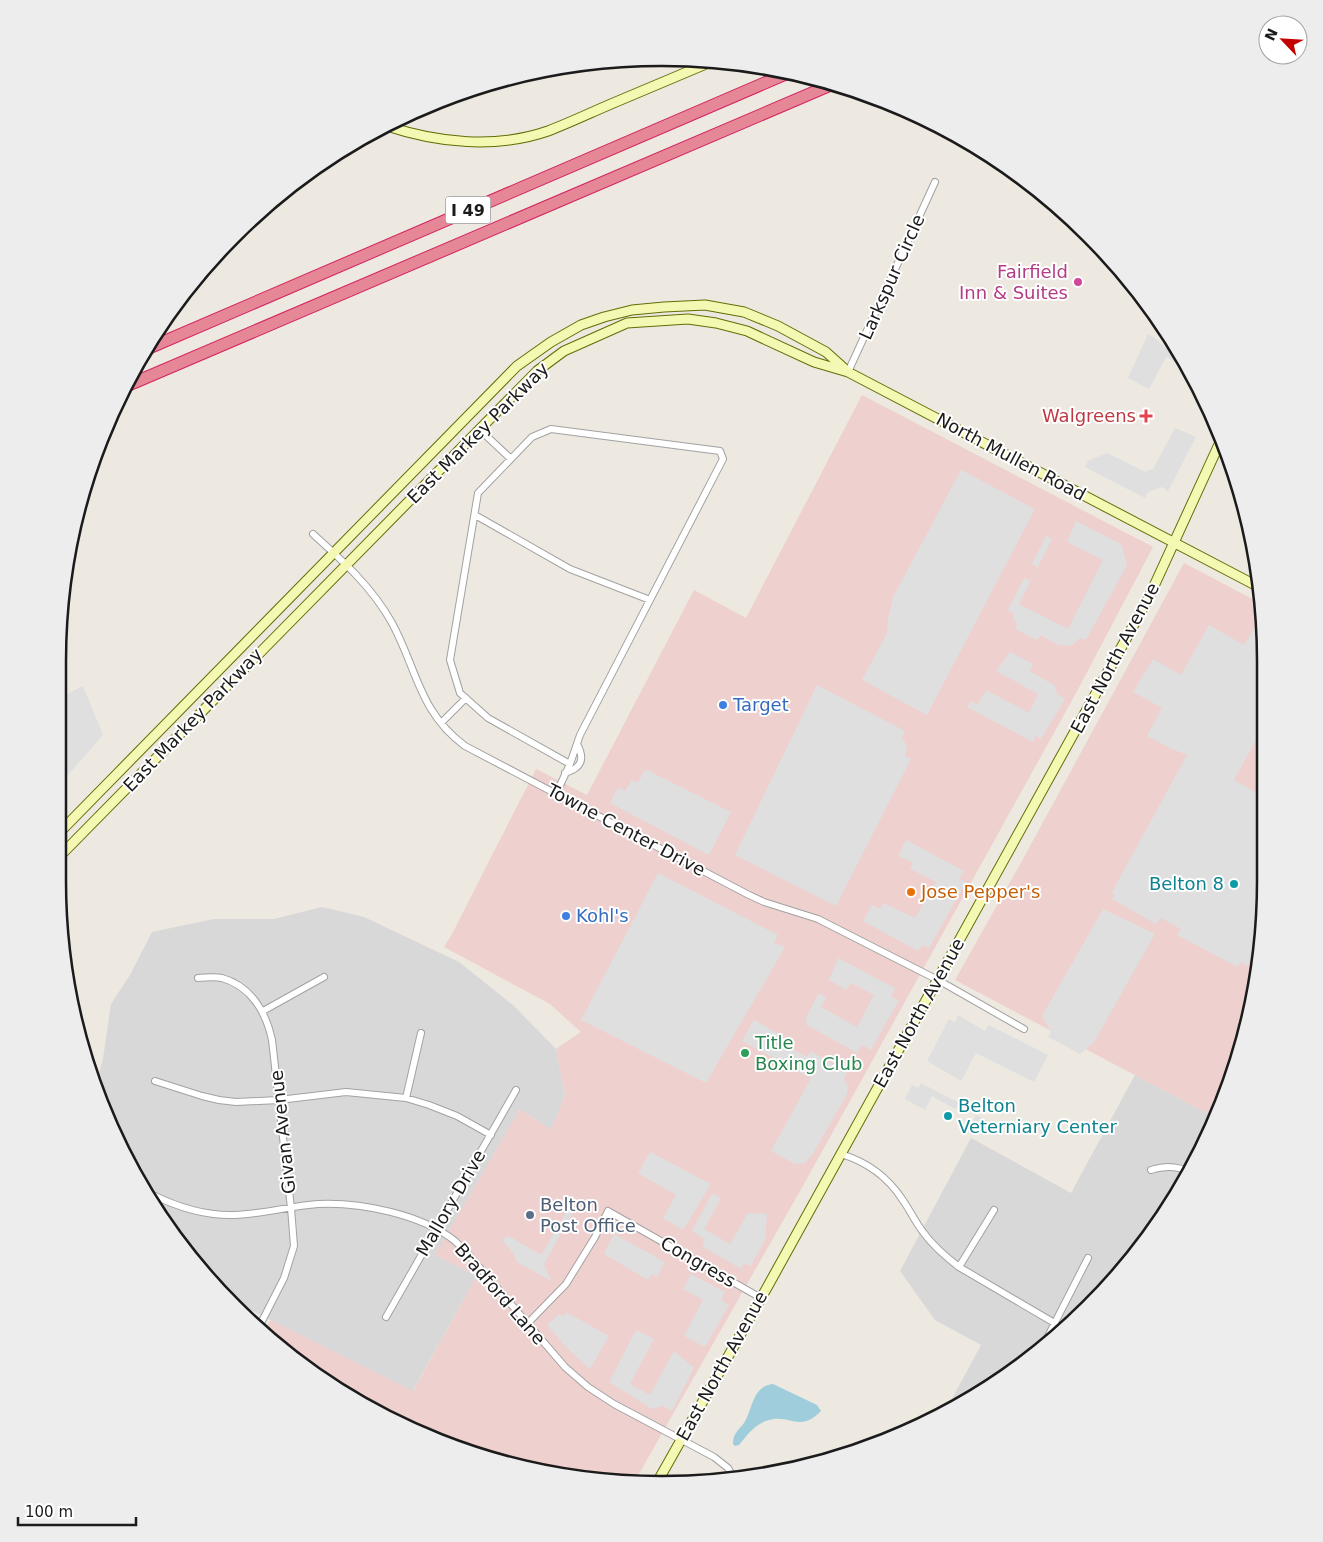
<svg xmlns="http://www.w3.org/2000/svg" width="1323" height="1542" viewBox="0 0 1323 1542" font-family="'DejaVu Sans',sans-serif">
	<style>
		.residential { fill: #d9d8d8 }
		.commercial { fill: #eed0ce }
		.parking { fill: #dfdfdf }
		.water { fill: #a0cddb }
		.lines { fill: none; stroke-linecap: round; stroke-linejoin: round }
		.stream { stroke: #a0cddb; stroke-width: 2.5 }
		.street-casing { stroke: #a2a2a2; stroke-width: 8 }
		.secondary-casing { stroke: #626e05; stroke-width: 11 }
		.highway-casing { stroke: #d3245f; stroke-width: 13 }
		.street { stroke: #fff; stroke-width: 6 }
		.secondary { stroke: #f4f8b2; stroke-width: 9 }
		.highway { stroke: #e58797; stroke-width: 11 }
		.hotel-dot { fill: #d1479c; stroke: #fff; stroke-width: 2 }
		.health-dot { fill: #e0444e; stroke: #fff; stroke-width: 2 }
		.shop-dot { fill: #3f7fe0; stroke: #fff; stroke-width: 2 }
		.culture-dot { fill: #0f9aa8; stroke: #fff; stroke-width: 2 }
		.food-dot { fill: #e8710a; stroke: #fff; stroke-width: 2 }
		.leisure-dot { fill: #2e9e5b; stroke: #fff; stroke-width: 2 }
		.service-dot { fill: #5c6f8a; stroke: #fff; stroke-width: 2 }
		.labels { text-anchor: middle; stroke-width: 4; stroke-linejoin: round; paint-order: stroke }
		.shield { fill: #fff; stroke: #5f5f5f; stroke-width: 1 }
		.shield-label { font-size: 16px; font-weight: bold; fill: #1b1b1b }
		.hotel-label { font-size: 18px; fill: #b23c85; stroke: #fff; text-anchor: end }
		.street-label { font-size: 18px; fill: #1b1b1b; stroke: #fff }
		.health-label { font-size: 18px; fill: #be3a42; stroke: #fff; text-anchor: end }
		.shop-label { font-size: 18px; fill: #366cbe; stroke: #fff; text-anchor: start }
		.culture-label { font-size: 18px; fill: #0d838f; stroke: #fff; text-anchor: end }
		.food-label { font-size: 18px; fill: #c56008; stroke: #fff; text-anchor: start }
		.leisure-label { font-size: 18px; fill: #27864d; stroke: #fff; text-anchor: start }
		.service-label { font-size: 18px; fill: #4e5e75; stroke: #fff; text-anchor: start }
		.rim { fill: none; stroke: #1b1b1b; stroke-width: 2.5 }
	</style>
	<rect width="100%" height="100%" fill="#ede8e0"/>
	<path class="residential" d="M322 907 364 917 459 962 514 1006 556 1049 565 1095 551 1130 520 1109 436 1255 477 1276 412 1392 233 1301 208 1279 120 1148 96 1084 103 1059 111 1004 130 975 152 932 214 919H274Z
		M1135 1075 1216 1118 1164 1216 1088 1308 997 1383 947 1408 981 1345 935 1320 900 1271 971 1138 1071 1193Z"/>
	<path class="commercial" d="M862 395 1153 547 1076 693 804 1184 636 1479H583L571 1477 549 1465 546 1471 467 1452 326 1383 265 1329 271 1320 413 1391 477 1276 435 1255 520 1109 551 1130 565 1095 556 1049 581 1032 550 1004 444 947 452 934 536 769 587 795 694 590 746 618Z
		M1184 563 1260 603 1264 622 1265 881 1254 998 1220 1111 1216 1118 955 980 1023 859Z"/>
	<path class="parking" d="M1148 334 1155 338 1165 347 1182 356 1189 369 1166 357 1149 389 1128 378Z
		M1175 428 1196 437 1168 491 1162 487 1148 492 1145 498 1085 467 1088 461 1107 453 1145 472 1153 469Z
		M961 470 1035 509 927 715 862 680 887 633 888 620 893 597Z
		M1076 521 1121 544 1127 565 1086 640 1080 638 1072 645 1066 646 1056 644 1041 635 1037 640 1015 629 1017 624 1014 620 1013 613 1008 610 1024 578 1030 581 1037 567 1032 564 1046 536 1052 539 1019 604 1068 629 1103 560 1067 542Z
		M1264 621 1265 724 1234 780 1265 797V881L1259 944 1247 966 1241 961 1238 967 1177 935 1181 929 1161 918 1156 924 1112 899 1115 894 1112 892 1187 755 1172 749 1147 736 1162 708 1133 692 1153 659 1181 675 1209 625 1244 645 1256 625Z
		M1010 652 1033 664 1030 671 1055 686 1057 694 1065 699 1041 739 1036 736 1033 742 967 707 970 701 977 705 986 690 1029 713 1038 694 996 671Z
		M817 685 905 731 902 739 905 742 907 747 905 756 911 759 836 906 735 855Z
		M83 686 103 735 68 775 59 779 61 697Z
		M645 769 731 812 709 855 610 803 618 787 625 791 632 780 638 783Z
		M906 840 964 871 959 879 966 882 929 948 922 945 918 951 863 921 872 905 880 909 883 903 915 918 936 882 910 869 913 863 898 856Z
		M658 873 778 935 774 943 785 947 706 1083 581 1020Z
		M1103 909 1155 934 1094 1042 1080 1054 1048 1037 1051 1032 1042 1016Z
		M838 958 895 988 891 997 899 1000 871 1050 862 1045 857 1053 805 1024 807 1018 806 1017 819 993 826 997 821 1007 857 1027 874 995 851 983 846 990 829 980Z
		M958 1015 985 1031 989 1025 1048 1055 1034 1082 976 1053 961 1081 927 1061 949 1019 955 1022Z
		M754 1020 795 1043 792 1049 807 1057 811 1051 847 1073 844 1079 848 1088 847 1094 814 1152 805 1163 795 1164 771 1151 811 1078 742 1041Z
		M921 1083 959 1103 955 1109 932 1096 925 1110 905 1099 912 1085 918 1088Z
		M976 1115 1003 1129 999 1136 973 1122Z
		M650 1152 711 1184 683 1230 663 1218 676 1195 638 1173Z
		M712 1193 721 1198 704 1229 730 1244 748 1213 767 1214 765 1240 751 1266 744 1263 741 1269 702 1246 705 1240 692 1231Z
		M571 1204 573 1212 544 1264 551 1281 517 1262 514 1254 502 1240 509 1236 541 1255Z
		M614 1234 665 1262 657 1277 651 1274 648 1280 604 1254Z
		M691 1274 725 1292 721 1300 729 1305 705 1347 684 1336 703 1300 683 1289Z
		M566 1312 609 1336 590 1369 567 1348 547 1325 559 1314 564 1316Z
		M636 1330 654 1339 630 1384 650 1395 674 1351 694 1368 672 1411 663 1406 652 1409 609 1382Z"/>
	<path class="water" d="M773 1384 817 1405 821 1411C800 1433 790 1414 769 1420 756 1423 747 1435 739 1445L735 1446 733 1444C733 1433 738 1431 744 1423 753 1409 752 1386 773 1384Z"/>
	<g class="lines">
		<path class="stream" d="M993 160 998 165 1010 170"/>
		<g class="street-casing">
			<path id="street" d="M848 372 935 182
				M479 429 511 459
				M475 515 570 569 650 600
				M313 534C343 561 372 587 392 623 417 669 419 712 465 746L747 894 764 902 818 919 938 980 1024 1029
				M441 723 466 698
				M565 773C582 768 585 759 577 744
				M556 794 570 764 580 735 723 459 720 451 551 429 532 437 478 493 450 660 460 693 488 718 570 764
				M198 978C205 978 214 976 222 978 251 986 266 1012 272 1040L291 1208 294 1246 284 1278 260 1325
				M263 1011 324 977
				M155 1081 202 1096 219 1100 236 1102 279 1100 346 1092 406 1098 429 1105 457 1116 491 1135
				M406 1098 421 1033
				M841 1154C867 1162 887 1176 902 1199 910 1210 915 1222 923 1232 933 1246 946 1257 959 1267L1063 1328
				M1151 1170C1165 1166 1175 1166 1188 1171
				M151 1194C177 1207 205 1216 235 1215 263 1214 290 1206 318 1204 360 1202 421 1214 455 1241 459 1245 464 1250 468 1254L565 1367 588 1387 614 1404 714 1457 728 1468 734 1479
				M959 1267 994 1210
				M386 1317 516 1090
				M527 1324 566 1284 595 1237 608 1211 761 1298
				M1044 1344 1088 1258"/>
		</g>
		<g class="secondary-casing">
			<path id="secondary" d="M387 126C438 143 496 149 548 131 569 123 590 113 611 104 645 90 679 75 713 61
				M58 834 517 366 551 342 581 325 604 317 632 310 664 307 705 305 744 312 778 326 826 352 846 370
				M58 858 537 371 564 351 627 323 688 319 716 323 747 331 814 362 848 372 1257 586
				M659 1479 769 1284 1126 639 1149 597 1221 440"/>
		</g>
		<g class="highway-casing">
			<path id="highway" d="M149 348 788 73
				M124 387 833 84"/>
		</g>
		<use href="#street" class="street"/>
		<use href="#secondary" class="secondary"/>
		<use href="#highway" class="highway"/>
	</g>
	<circle class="hotel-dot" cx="1078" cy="282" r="5"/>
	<path class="health-dot" d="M1143.5 408.5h5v5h5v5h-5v5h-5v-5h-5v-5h5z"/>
	<g class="shop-dot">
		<circle cx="723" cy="705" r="5"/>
		<circle cx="566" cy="916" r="5"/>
	</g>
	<g class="culture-dot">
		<circle cx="1234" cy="884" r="5"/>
		<circle cx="948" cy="1116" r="5"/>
	</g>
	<circle class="food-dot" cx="911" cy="892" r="5"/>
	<circle class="leisure-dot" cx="745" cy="1053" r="5"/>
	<circle class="service-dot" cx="530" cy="1215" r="5"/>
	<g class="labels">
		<rect class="shield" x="445.5" y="196.5" width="45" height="27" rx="4"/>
		<g class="shield-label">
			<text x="468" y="216">I 49</text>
		</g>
		<g class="hotel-label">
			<text x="1068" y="278">Fairfield<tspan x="1068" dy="21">Inn &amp; Suites</tspan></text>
		</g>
		<g class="street-label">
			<text transform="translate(892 277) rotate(-66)" y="6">Larkspur Circle</text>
			<text transform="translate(478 433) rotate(-45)" y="6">East Markey Parkway</text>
			<text transform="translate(1011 457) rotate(28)" y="6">North Mullen Road</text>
			<text transform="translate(1115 658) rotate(-62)" y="6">East North Avenue</text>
			<text transform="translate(193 720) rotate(-46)" y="6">East Markey Parkway</text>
			<text transform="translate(626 830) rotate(28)" y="6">Towne Center Drive</text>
			<text transform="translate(919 1013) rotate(-61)" y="6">East North Avenue</text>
			<text transform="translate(283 1132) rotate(-96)" y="6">Givan Avenue</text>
			<text transform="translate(451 1203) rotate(-60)" y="6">Mallory Drive</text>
			<text transform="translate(698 1262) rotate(30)" y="6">Congress</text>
			<text transform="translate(500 1294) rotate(49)" y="6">Bradford Lane</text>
			<text transform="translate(722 1366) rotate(-61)" y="6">East North Avenue</text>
		</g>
		<g class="health-label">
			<text x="1136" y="422">Walgreens</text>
		</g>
		<g class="shop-label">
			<text x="733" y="711">Target</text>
			<text x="576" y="922">Kohl's</text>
		</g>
		<g class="culture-label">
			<text x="1224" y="890">Belton 8</text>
			<text x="958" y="1112" text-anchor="start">Belton<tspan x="958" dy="21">Veterniary Center</tspan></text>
		</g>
		<g class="food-label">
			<text x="921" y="898">Jose Pepper's</text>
		</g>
		<g class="leisure-label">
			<text x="755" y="1049">Title<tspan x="755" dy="21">Boxing Club</tspan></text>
		</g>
		<g class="service-label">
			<text x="540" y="1211">Belton<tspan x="540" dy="21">Post Office</tspan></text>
		</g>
	</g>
	<path d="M0 0H1323V1542H0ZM661 66H662A595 595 0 0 1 1257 661V881A595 595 0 0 1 662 1476H661A595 595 0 0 1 66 881V661A595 595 0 0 1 661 66Z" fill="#ededed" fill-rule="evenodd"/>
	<path class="rim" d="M661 66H662A595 595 0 0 1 1257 661V881A595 595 0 0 1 662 1476H661A595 595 0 0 1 66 881V661A595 595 0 0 1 661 66Z"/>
	<g transform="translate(1283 40) rotate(295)"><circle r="24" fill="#ffffff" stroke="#a4a4a4"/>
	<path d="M0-4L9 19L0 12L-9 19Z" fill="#c40301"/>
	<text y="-8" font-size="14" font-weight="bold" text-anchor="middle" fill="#1b1b1b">N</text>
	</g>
	<path d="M18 1517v8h118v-8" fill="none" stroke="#1b1b1b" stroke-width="2.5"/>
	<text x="25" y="1517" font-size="15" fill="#1b1b1b" stroke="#ffffff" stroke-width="4" paint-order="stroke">100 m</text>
</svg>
